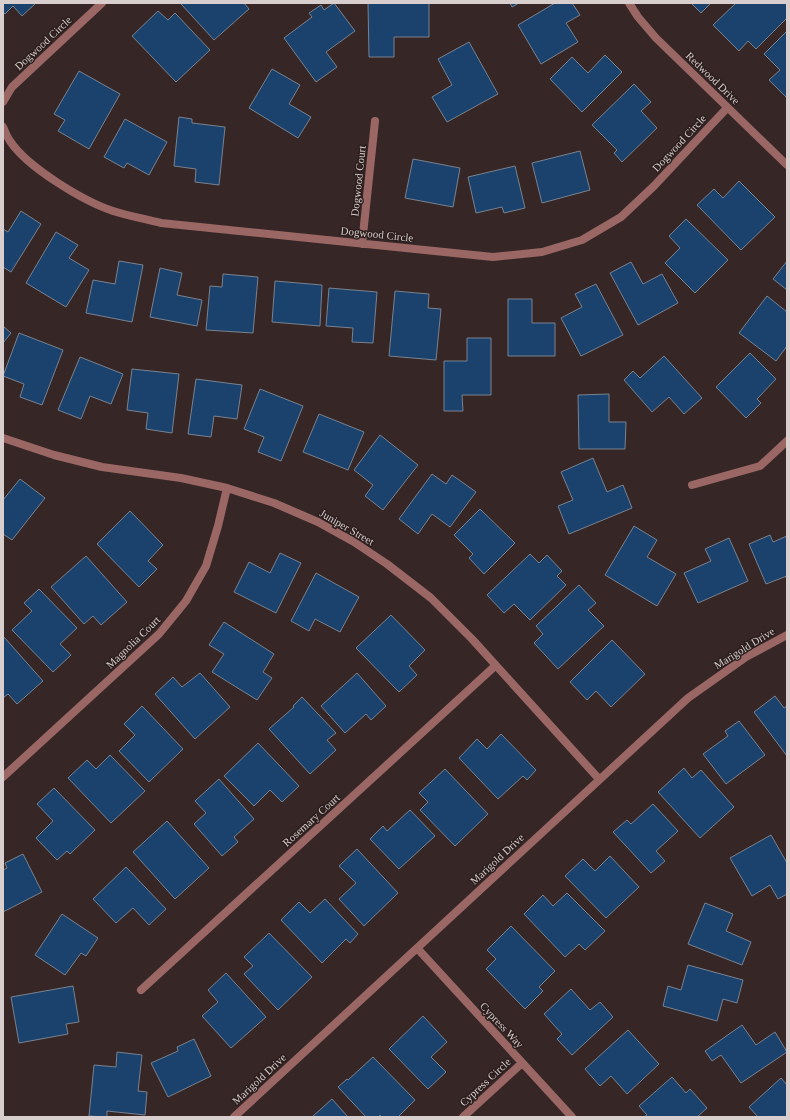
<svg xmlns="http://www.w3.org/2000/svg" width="790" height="1120" viewBox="0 0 790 1120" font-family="'Times New Roman',serif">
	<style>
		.building { fill: #1b416d; stroke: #79828f }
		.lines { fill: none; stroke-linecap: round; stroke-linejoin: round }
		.street { stroke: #9a6765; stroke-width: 8 }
		.labels { text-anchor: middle; stroke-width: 3; stroke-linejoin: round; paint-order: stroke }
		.street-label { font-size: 11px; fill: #d8cece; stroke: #2b1e1d }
	</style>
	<rect width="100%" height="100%" fill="#362726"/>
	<path class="building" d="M3 3H36L22 16 13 6 5 14 3 12Z
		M182 3H244L249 9 214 40 181 4Z
		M334 3 355 31 326 52 337 67 316 82 284 38 312 17 309 13 321 5 324 10Z
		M368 3H429V37H394V57H369Z
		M510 3H519L512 7Z
		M555 3H572L580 15 566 23 578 42 541 64 518 25Z
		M691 3H711L701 13Z
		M736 3H787V18L756 49 748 41 739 51 713 25Z
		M158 11 168 20 175 13 210 50 176 82 132 36Z
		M787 31V98L769 80 780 70 764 54Z
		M469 42 498 94 447 122 432 97 452 85 438 59Z
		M605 55 622 72 582 112 550 79 572 57 588 73Z
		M272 69 300 85 289 104 311 117 298 138 249 108Z
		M79 71 120 94 89 149 58 131 65 120 54 114Z
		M634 84 651 102 641 111 657 128 622 162 614 153 617 150 592 125Z
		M179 117 192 119V123L225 127 219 185 195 182 196 169 174 166Z
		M125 119 167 142 149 175 127 163 124 168 104 157Z
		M580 151 590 190 542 203 532 163Z
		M413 159 460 168 453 207 405 198Z
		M515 166 525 208 504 213 502 207 476 213 468 177Z
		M739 181 775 217 741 250 697 205 714 189 723 198Z
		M21 211 41 224 11 272 3 267V229L8 232Z
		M686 219 728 260 695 293 665 263 680 248 669 236Z
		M56 232 78 245 69 258 89 270 66 307 26 283Z
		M119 261 143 265 132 322 86 313 93 280 115 284Z
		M787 261V290L773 279Z
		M631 262 643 284 662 274 678 303 638 325 610 273Z
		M160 268 182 273 177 295 202 300 197 326 150 317Z
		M223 274 258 277 253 333 206 330 210 286 222 287Z
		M275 281 322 285 320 326 272 322Z
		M596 284 623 335 581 356 561 318 582 307 575 294Z
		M329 288 377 292 373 343 352 342 353 328 326 326Z
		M395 291 429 294 428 308 441 309 436 360 389 356Z
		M767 296 787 312V346L776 361 739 333Z
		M508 299H532V323H555V356H508Z
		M3 326 11 333 3 343Z
		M19 333 63 350 42 405 20 397 24 384 3 376Z
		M467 338H491V395H462L463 411H444V361H467Z
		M750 353 776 379 757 399 761 403 746 418 716 387Z
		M664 356 702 398 684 414 669 397 652 412 624 380 633 371 640 378Z
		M80 357 123 374 111 404 90 396 81 419 58 410Z
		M132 369 179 374 172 433 146 429 148 413 127 410Z
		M196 379 242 385 237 419 214 416 211 437 188 434Z
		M260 389 303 406 281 461 258 452 264 437 244 429Z
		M609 394V422H626L625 449H579L578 395Z
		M319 414 364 432 348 470 303 452Z
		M380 435 418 465 383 510 365 496 373 485 354 470Z
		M593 458 607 492 623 485 632 508 569 534 558 506 573 500 561 472Z
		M432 474 446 484 452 475 476 492 450 527 432 514 418 534 399 519Z
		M20 479 45 498 12 540 3 534V500Z
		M480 509 515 543 484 574 469 558 473 554 454 535Z
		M130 511 163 545 148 561 157 569 139 587 97 544Z
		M634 526 657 540 647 557 676 574 657 606 605 575Z
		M770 535 773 542 787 536V576L766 584 749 544Z
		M729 538 748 581 698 603 684 573 711 561 705 549Z
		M280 553 301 563 276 613 234 592 249 562 270 573Z
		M530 554 539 563 547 555 562 571 557 576 566 585 530 620 514 604 504 613 487 595Z
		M86 556 127 602 101 625 93 616 84 624 51 587Z
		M316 573 359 597 340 632 315 619 309 631 291 621Z
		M579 585 596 603 588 610 604 626 558 669 534 643 543 634 536 626Z
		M39 589 77 628 60 644 71 655 53 672 12 630 32 611 24 603Z
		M391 615 425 650 409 666 417 675 399 692 356 648Z
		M224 622 274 654 263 672 272 678 257 700 212 672 224 654 209 645Z
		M3 636 43 681 17 704 8 694 3 698Z
		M612 640 645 674 611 707 596 691 587 700 570 682Z
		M200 673 230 707 195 739 155 694 173 677 182 687Z
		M357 673 386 706 371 720 366 714 345 733 321 706Z
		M775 696 784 708 787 706V756L754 712Z
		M302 697 336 733 327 740 336 750 310 774 269 729 294 707 293 706Z
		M142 706 183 749 149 782 119 751 135 735 124 724Z
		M739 721 765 755 726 784 703 754 728 736 725 731Z
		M501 734 536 770 527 780 523 776 498 799 459 758 477 739 487 749Z
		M258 743 299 786 282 802 270 790 254 806 224 776Z
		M110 755 145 791 111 823 68 778 87 760 96 769Z
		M684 768 692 778 701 770 734 807 700 838 658 792Z
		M445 769 488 814 455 846 420 810 428 802 419 793Z
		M219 779 254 819 234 837 238 842 222 856 194 824 206 813 195 801Z
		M54 788 95 830 70 854 67 851 57 860 36 838 53 821 37 804Z
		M653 804 678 831 656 851 665 861 651 873 613 832 627 820 631 824Z
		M410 810 435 836 399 869 370 839 383 826 387 831Z
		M167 821 209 868 175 899 133 852Z
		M771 835 787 863V894L778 899 770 885 752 896 730 858Z
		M357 849 398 893 364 926 339 899 356 883 339 866Z
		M23 854 42 892 3 912V870L7 868 5 863Z
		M610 856 639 887 606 918 565 876 583 859 595 871Z
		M126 867 166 909 149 925 133 908 116 923 93 899Z
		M567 893 605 931 585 950 579 944 565 957 524 914 543 895 553 906Z
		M325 899 358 934 350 943 346 939 322 963 281 920 299 902 310 913Z
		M705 903 733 914 726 931 751 942 742 965 688 944Z
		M62 914 98 938 86 956 81 953 65 975 35 955Z
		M511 926 555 971 539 987 543 991 525 1009 486 969 496 959 487 950Z
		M269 933 312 977 278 1010 244 974 253 966 244 957Z
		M688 965 743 980 737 1003 723 999 717 1021 663 1006 668 986 681 990Z
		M226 973 266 1017 231 1048 202 1016 218 1002 208 990Z
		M73 986 79 1022 66 1024 68 1034 19 1043 11 997Z
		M571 989 590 1010 600 1002 613 1017 572 1055 557 1039 562 1034 544 1014Z
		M423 1016 447 1042 431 1057 446 1072 428 1089 389 1049Z
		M742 1025 756 1045 775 1032 787 1052 741 1083 721 1055 712 1061 705 1051Z
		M628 1030 659 1064 627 1094 611 1076 600 1086 585 1069Z
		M194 1039 211 1076 168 1097 151 1063 178 1051 177 1047Z
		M117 1052 142 1055 138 1091 147 1092 145 1115 107 1111V1117L89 1116 94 1065 116 1067Z
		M373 1057 415 1100 398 1117H381L380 1115 378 1117H366L338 1087 347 1079 348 1080Z
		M672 1077 686 1093 690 1089 707 1108 697 1117H644L647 1115 639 1106Z
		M781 1078 787 1085V1117H774L773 1116 771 1117H758L749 1107Z
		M332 1099 348 1117H312Z"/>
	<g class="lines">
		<path class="street" d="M629 3 638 17 656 38 787 165
			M3 102 12 87 102 3
			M3 127C5 131 7 137 10 141 27 167 83 201 113 211 129 216 145 219 161 223L493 257 542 252 582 240 621 217 654 186 727 108
			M362 244 375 121
			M3 438 54 455 102 467 181 478 227 488 274 503 318 522 354 542 387 564 431 598 472 639 599 779
			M692 485 760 466 787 441
			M3 777 159 634 186 601 206 566 218 526 227 488
			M417 948 572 1117
			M141 990 495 666
			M234 1117 688 698 746 657 787 635
			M463 1117 522 1063"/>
	</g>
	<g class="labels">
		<g class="street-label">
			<text transform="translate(43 43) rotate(-43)" y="4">Dogwood Circle</text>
			<text transform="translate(713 78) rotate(44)" y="4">Redwood Drive</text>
			<text transform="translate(679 143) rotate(-47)" y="4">Dogwood Circle</text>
			<text transform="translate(358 181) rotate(-84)" y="4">Dogwood Court</text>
			<text transform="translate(377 234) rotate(6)" y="4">Dogwood Circle</text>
			<text transform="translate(347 527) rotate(30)" y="4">Juniper Street</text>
			<text transform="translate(133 642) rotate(-44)" y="4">Magnolia Court</text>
			<text transform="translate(744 648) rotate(-32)" y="4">Marigold Drive</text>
			<text transform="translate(311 820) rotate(-42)" y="4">Rosemary Court</text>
			<text transform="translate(497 859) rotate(-43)" y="4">Marigold Drive</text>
			<text transform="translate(502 1025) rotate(47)" y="4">Cypress Way</text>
			<text transform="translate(259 1079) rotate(-43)" y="4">Marigold Drive</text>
			<text transform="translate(485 1082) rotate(-43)" y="4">Cypress Circle</text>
		</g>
	</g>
	<rect width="790" height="1120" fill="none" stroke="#d8cece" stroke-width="8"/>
</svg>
